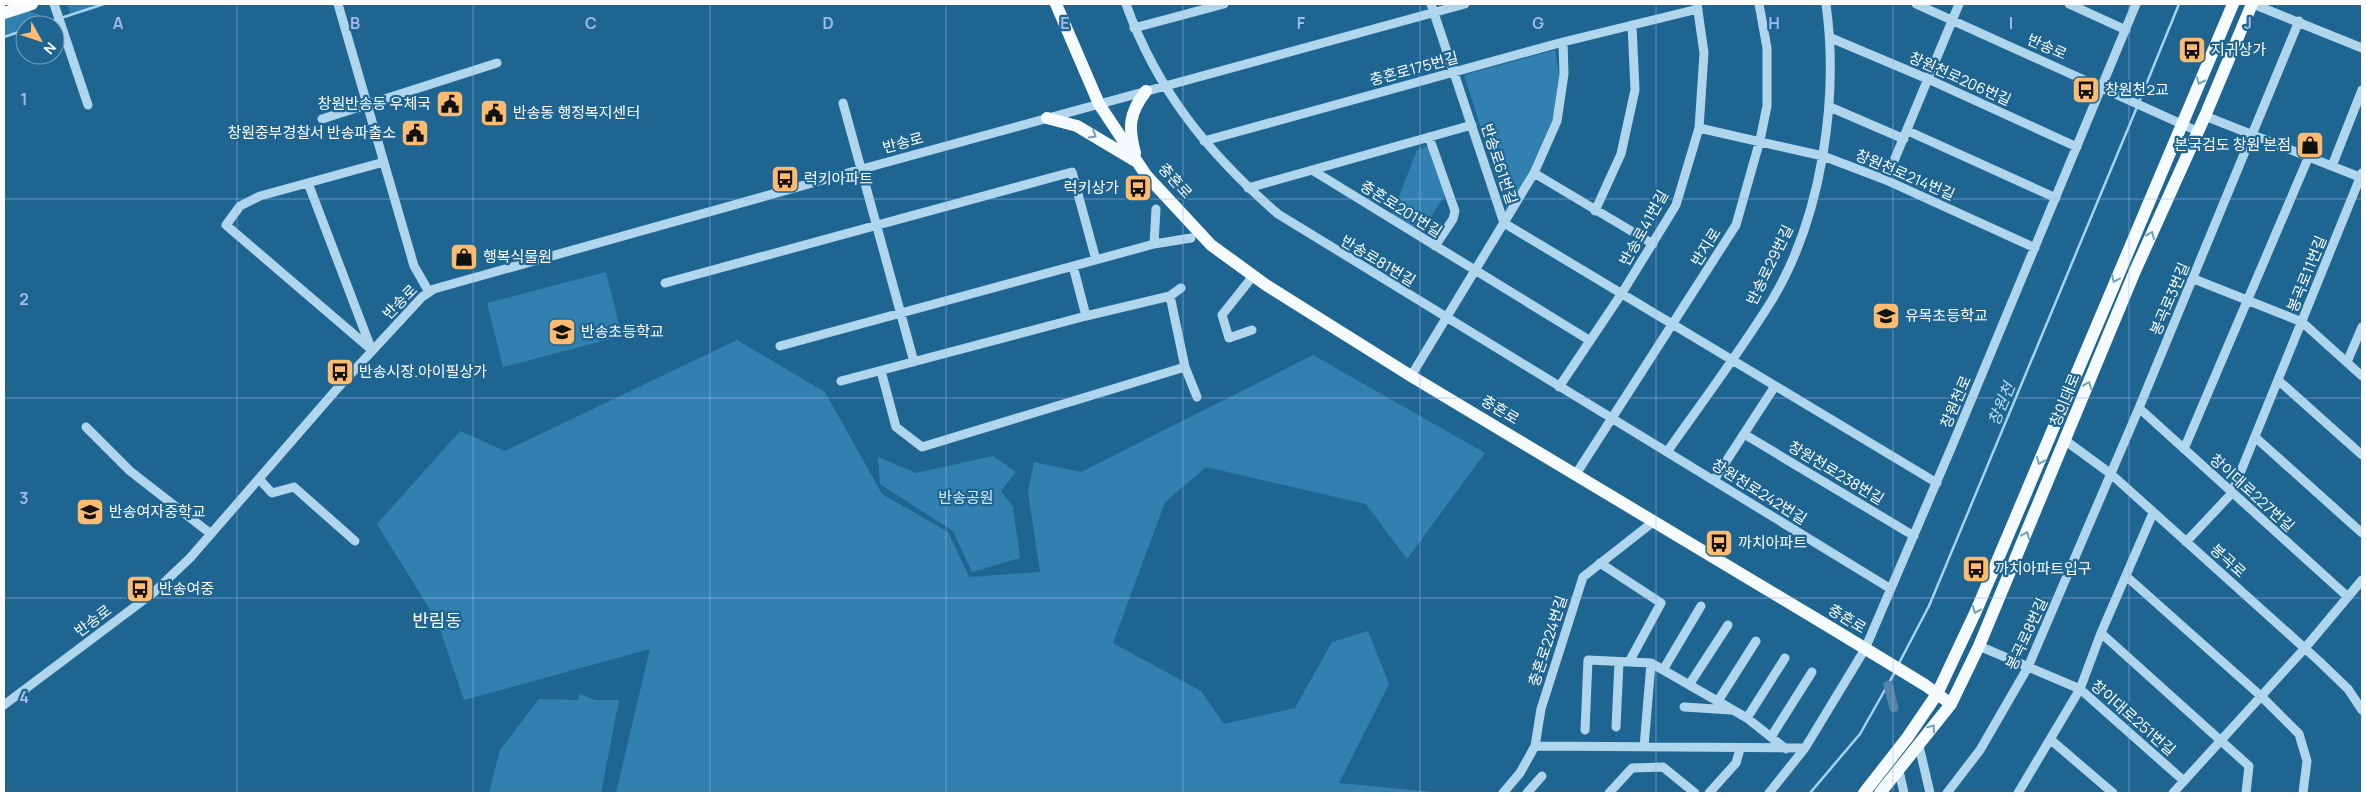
<svg xmlns="http://www.w3.org/2000/svg" width="2366" height="797" viewBox="0 0 2366 797" font-family="Manrope,'Noto Sans KR',sans-serif">
	<style>
		.green { fill: #3280af }
		.lines { fill: none; stroke-linecap: round; stroke-linejoin: round }
		.stream { stroke: #a3d4ef; stroke-width: 2.5 }
		.canal { stroke: #5585a3; stroke-width: 9 }
		.minor { stroke: #b0d6ee; stroke-width: 9 }
		.major { stroke: #f6fbff; stroke-width: 12 }
		.oneway { stroke: #74a1be }
		.grid { fill: none; stroke: #a5b8ef; stroke-width: 1; stroke-opacity: 0.55 }
		.labels { text-anchor: middle; stroke-width: 4.5; stroke-linejoin: round; paint-order: stroke }
		.street-label { font-size: 15px; fill: #fff; stroke: #1e6592 }
		.poi-label { font-size: 15px; fill: #fff; stroke: #1e6592; text-anchor: start }
		.park-label { font-size: 15px; fill: #d5ecfa; stroke: #1e6592 }
		.water-label { font-size: 16px; font-style: italic; fill: #bce0f5; stroke: #1e6592 }
		.quarter-label { font-size: 18px; fill: #fff; stroke: #1e6592 }
		.grid-label { font-size: 16px; text-anchor: middle; font-weight: bold; fill: #a5b8ef; stroke: #1e6592; stroke-width: 4.5; stroke-linejoin: round; paint-order: stroke }
	</style>
	<rect width="100%" height="100%" fill="#1e6592"/>
	<path class="green" d="M67 4H107L71 15Z
		M24 10 38 14 47 22 38 25H25V29L4 36V17Z
		M1555 50 1559 75 1554 116 1530 170 1507 210 1464 75Z
		M1430 145 1446 193 1420 234 1391 217 1417 150Z
		M606 272 622 336 503 367 487 303Z
		M737 340 825 392 882 494 948 532 969 577 1040 572 1028 492 1034 462 1081 472 1313 355 1485 453 1407 559 1366 504 1206 467 1165 502 1113 643 1201 691 1224 724 1295 708 1332 642 1368 631 1389 684 1339 783 1444 793H616L650 649 464 700 437 621 377 524 460 431 505 451Z
		M993 456 1016 472 1001 491 1013 507 1020 558 972 572 953 531 880 484 878 457 916 473Z
		M580 694 595 700H619L601 793H489L500 750 539 699 578 700Z"/>
	<g class="lines">
		<path class="stream" d="M61 18 104 4
			M41 25 56 20
			M4 37 25 30
			M2139 102 2179 4
			M1898 665 1929 606 2137 107
			M1810 793 1860 734 1895 672"/>
		<path class="canal" d="M1888 685 1894 708"/>
		<path class="minor" d="M54 4 88 105
			M338 4 414 266 429 292
			M1126 4C1157 91 1209 154 1278 214L1891 589
			M1431 4 1504 223 1937 483
			M1916 4 2197 131
			M2069 4 2126 30
			M2253 4 2362 48
			M1134 28 1224 4
			M1831 38 1928 79 2077 147
			M843 103 914 362
			M1830 107 1904 139
			M2205 116 2362 178
			M322 119 497 63
			M1699 128 1823 156 1886 180 2035 248
			M1908 131 2056 198
			M1429 137 1455 211 1453 219 1435 246
			M1204 141 1563 42 1698 9
			M2332 166 2362 90
			M1312 170 1589 340
			M1534 173 1653 244
			M1886 180 1959 4
			M308 183 371 348
			M1248 188 1472 125
			M1595 211 1621 154 1635 90 1632 25
			M1154 244 1156 209
			M1073 266 1086 316
			M2194 279 2302 322 2362 376
			M665 283 1072 172 1096 260
			M1170 296 1185 367
			M1252 330 1229 338 1222 315 1253 276
			M780 346 1154 244 1191 238
			M372 350 226 225 240 206 260 196 384 162
			M2347 362 2362 327
			M881 371 896 427 922 447 1185 367 1197 397
			M1411 376 1534 173 1557 121 1564 74 1563 42
			M2278 380 2362 455
			M841 381 1086 316 1170 296 1181 288
			M1559 387 1622 293 1676 205 1699 128 1704 53 1697 4
			M2139 408 2348 597
			M86 427 130 471 211 534
			M1744 434 1914 536
			M2255 437 2362 533
			M2066 441 2111 474 2320 662 2348 689 2362 710
			M2184 449 2309 156
			M1667 452C1702 402 1740 352 1772 300 1822 217 1839 98 1826 4
			M1576 474 1736 225 1760 140 1767 106V48L1759 4
			M259 479 272 493 294 487 355 541
			M1714 480 1775 386
			M2186 542 2232 493 2362 173
			M1600 563 1661 603 1629 662
			M2126 576 2262 697 2299 734 2307 761 2303 793
			M2101 633 2249 766 2246 793
			M1979 646 2080 689 2184 781
			M1663 670 1701 606
			M1689 685 1728 625
			M1718 701 1756 641
			M4 705 153 593 190 558 336 390 422 297 434 289 862 169 1465 4
			M1684 707 1731 710
			M1747 718 1785 658
			M1616 727 1619 662
			M1585 730 1588 660 1651 663 1747 718 1786 749
			M1771 737 1812 672
			M2051 740 2113 793
			M1535 746 1805 748
			M1919 746 1930 793
			M1644 747 1651 663
			M1899 771 1904 793
			M1503 793 1520 773 1535 746 1541 709 1583 577 1653 522
			M1527 793 1542 776
			M1609 793 1632 768 1663 767 1695 793
			M1709 793 1736 763 1740 749
			M1769 793 1805 748 1865 649 1955 439 2136 4
			M1947 793 1980 750 2028 667 2139 408 2299 21
			M2018 793 2080 689 2101 633 2153 513
			M2173 793 2305 648 2362 580"/>
		<path class="major" d="M1056 4 1099 104 1146 175 1211 245 1266 285 1411 376 1833 629 1925 685 1951 704
			M4 13 32 4
			M1047 118 1077 126 1134 160
			M1135 153C1128 127 1129 113 1146 91
			M1864 793 1907 738 1937 694 1976 611 2233 4
			M1880 793 1951 704 1979 646 2135 271 2205 116 2252 4"/>
	</g>
	<defs><path id="oneway-chevron" d="M-2-3.5L2.5 0L-2 3.5" fill="none" stroke-width="1.6" stroke-linecap="round" stroke-linejoin="round" transform="scale(1.25)"/></defs>
	<g class="oneway">
		<use href="#oneway-chevron" transform="translate(2200 81) rotate(114)"/>
		<use href="#oneway-chevron" transform="translate(1093 135) rotate(31)"/>
		<use href="#oneway-chevron" transform="translate(2151 235) rotate(-66)"/>
		<use href="#oneway-chevron" transform="translate(2115 279) rotate(113)"/>
		<use href="#oneway-chevron" transform="translate(2088 385) rotate(-68)"/>
		<use href="#oneway-chevron" transform="translate(2040 461) rotate(113)"/>
		<use href="#oneway-chevron" transform="translate(2026 535) rotate(-67)"/>
		<use href="#oneway-chevron" transform="translate(1976 610) rotate(114)"/>
		<use href="#oneway-chevron" transform="translate(1932 728) rotate(-53)"/>
	</g>
	<path class="grid" d="M237 4V793M473 4V793M710 4V793M946 4V793M1183 4V793M1420 4V793M1656 4V793M1893 4V793M2129 4V793M4 199H2362M4 398H2362M4 598H2362"/>
	<defs>
		<g id="bus-square" transform="scale(1.4375)"><rect x="-9" y="-9" width="18" height="18" rx="4" fill="#fcbb6f" stroke="#1e6592"/><path d="M-5-6H5V4H4V6H2V4H-2V6H-4V4H-5ZM-3.5-4V0h7V-4ZM-3.5 1.2v1.5H-2V1.2ZM2 1.2v1.5H3.5V1.2Z" fill="#111"/></g>
		<g id="civic-square" transform="scale(1.4375)"><rect x="-9" y="-9" width="18" height="18" rx="4" fill="#fcbb6f" stroke="#1e6592"/><path d="M-.6-6.5H3V-4.5H.6V-3L4-1V1h2V6H-6V1h2V-1L-.6-3ZM-1.2 2.5V6h2.4V2.5Z" fill="#111"/></g>
		<g id="shop-square" transform="scale(1.4375)"><rect x="-9" y="-9" width="18" height="18" rx="4" fill="#fcbb6f" stroke="#1e6592"/><path d="M-5-2.5h2.3a2.7 3.5 0 0 1 5.4 0H5L5.5 6h-11ZM-1.5-2.5h3a1.5 2.3 0 0 0-3 0Z" fill="#111"/></g>
		<g id="school-square" transform="scale(1.4375)"><rect x="-9" y="-9" width="18" height="18" rx="4" fill="#fcbb6f" stroke="#1e6592"/><path d="M0-5L7-2L0 1L-7-2ZM-4 1L0 2.5L4 1V4Q0 6-4 4Z" fill="#111"/></g>
	</defs>
	<g fill-rule="evenodd">
		<use href="#bus-square" x="2192" y="50"/>
		<use href="#bus-square" x="2086" y="90"/>
		<use href="#civic-square" x="450" y="104"/>
		<use href="#civic-square" x="494" y="113"/>
		<use href="#civic-square" x="415" y="133"/>
		<use href="#shop-square" x="2310" y="145"/>
		<use href="#bus-square" x="785" y="179"/>
		<use href="#bus-square" x="1138" y="188"/>
		<use href="#shop-square" x="464" y="257"/>
		<use href="#school-square" x="1886" y="316"/>
		<use href="#school-square" x="562" y="332"/>
		<use href="#bus-square" x="340" y="372"/>
		<use href="#school-square" x="90" y="512"/>
		<use href="#bus-square" x="1719" y="543"/>
		<use href="#bus-square" x="1976" y="569"/>
		<use href="#bus-square" x="140" y="589"/>
	</g>
	<g class="labels">
		<g class="street-label">
			<text transform="translate(2047 47) rotate(24)" y="5">반송로</text>
			<text transform="translate(1414 69) rotate(-15)" y="5">충혼로175번길</text>
			<text transform="translate(1960 79) rotate(24)" y="5">창원천로206번길</text>
			<text transform="translate(903 143) rotate(-15)" y="5">반송로</text>
			<text transform="translate(1499 164) rotate(72)" y="5">반송로61번길</text>
			<text transform="translate(1905 175) rotate(23)" y="5">창원천로214번길</text>
			<text transform="translate(1175 181) rotate(48)" y="5">충혼로</text>
			<text transform="translate(1401 209) rotate(32)" y="5">충혼로201번길</text>
			<text transform="translate(1644 228) rotate(-61)" y="5">반송로41번길</text>
			<text transform="translate(1706 247) rotate(-58)" y="5">반지로</text>
			<text transform="translate(1378 261) rotate(31)" y="5">반송로81번길</text>
			<text transform="translate(1770 265) rotate(-64)" y="5">반송로29번길</text>
			<text transform="translate(2307 274) rotate(-68)" y="5">봉곡로11번길</text>
			<text transform="translate(2170 299) rotate(-67)" y="5">봉곡로3번길</text>
			<text transform="translate(400 302) rotate(-45)" y="5">반송로</text>
			<text transform="translate(2065 400) rotate(-68)" y="5">창이대로</text>
			<text transform="translate(1956 402) rotate(-67)" y="5">창원천로</text>
			<text transform="translate(1500 410) rotate(31)" y="5">충혼로</text>
			<text transform="translate(1836 473) rotate(31)" y="5">창원천로238번길</text>
			<text transform="translate(1759 492) rotate(32)" y="5">창원천로242번길</text>
			<text transform="translate(2252 493) rotate(42)" y="5">창이대로227번길</text>
			<text transform="translate(2228 561) rotate(42)" y="5">봉곡로</text>
			<text transform="translate(1847 619) rotate(31)" y="5">충혼로</text>
			<text transform="translate(93 621) rotate(-37)" y="5">반송로</text>
			<text transform="translate(2027 634) rotate(-65)" y="5">봉곡로8번길</text>
			<text transform="translate(1548 641) rotate(-72)" y="5">충혼로224번길</text>
			<text transform="translate(2133 718) rotate(41)" y="5">창이대로251번길</text>
		</g>
		<g class="poi-label">
			<text x="2211" y="55">지귀상가</text>
			<text x="2105" y="95">창원천2교</text>
			<text x="431" y="109" text-anchor="end">창원반송동 우체국</text>
			<text x="513" y="118">반송동 행정복지센터</text>
			<text x="396" y="138" text-anchor="end">창원중부경찰서 반송파출소</text>
			<text x="2291" y="150" text-anchor="end">본국검도 창원 본점</text>
			<text x="804" y="184">럭키아파트</text>
			<text x="1119" y="193" text-anchor="end">럭키상가</text>
			<text x="483" y="262">행복식물원</text>
			<text x="1905" y="321">유목초등학교</text>
			<text x="581" y="337">반송초등학교</text>
			<text x="359" y="377">반송시장.아이필상가</text>
			<text x="109" y="517">반송여자중학교</text>
			<text x="1738" y="548">까치아파트</text>
			<text x="1995" y="574">까치아파트입구</text>
			<text x="159" y="594">반송여중</text>
		</g>
		<g class="park-label">
			<text x="966" y="503">반송공원</text>
		</g>
		<g class="water-label">
			<text transform="translate(2001 404) rotate(-67)" y="6">창원천</text>
		</g>
		<g class="quarter-label">
			<text x="437" y="627">반림동</text>
		</g>
	</g>
	<g class="grid-label">
		<text x="118" y="29">A</text>
		<text x="355" y="29">B</text>
		<text x="591" y="29">C</text>
		<text x="828" y="29">D</text>
		<text x="1065" y="29">E</text>
		<text x="1301" y="29">F</text>
		<text x="1538" y="29">G</text>
		<text x="1774" y="29">H</text>
		<text x="2011" y="29">I</text>
		<text x="2248" y="29">J</text>
		<text x="24" y="105">1</text>
		<text x="24" y="305">2</text>
		<text x="24" y="504">3</text>
		<text x="24" y="703">4</text>
	</g>
	<rect width="2366" height="797" fill="none" stroke="#ffffff" stroke-width="10"/>
	<g transform="translate(40 40) rotate(130)"><circle r="24" fill="#1e6592" stroke="#78a3be"/>
	<path d="M0-4L9 19L0 12L-9 19Z" fill="#fcbb6f"/>
	<text y="-8" font-size="14" font-weight="bold" text-anchor="middle" fill="#ffffff">N</text>
	</g>
</svg>
